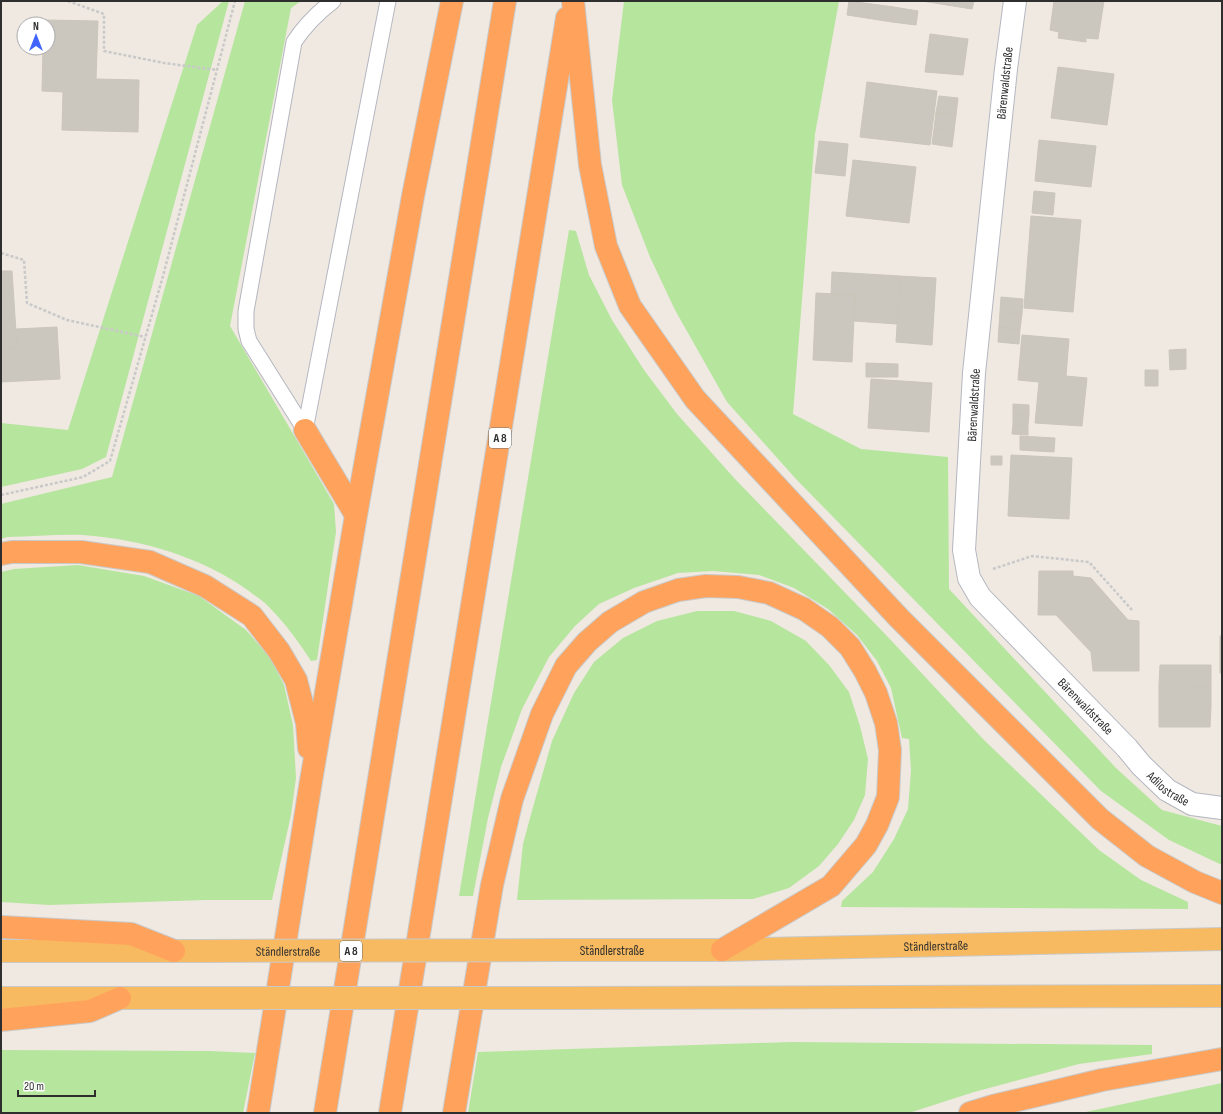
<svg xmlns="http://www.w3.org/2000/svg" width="1223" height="1114" viewBox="0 0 1223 1114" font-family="'Sofia Sans Condensed',sans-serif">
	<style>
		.green { fill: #b6e59e }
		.building { fill: #cbc7bf; stroke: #cbc5ba }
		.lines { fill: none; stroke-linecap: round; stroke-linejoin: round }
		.service-casing { stroke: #b4b7c1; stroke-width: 17 }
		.minor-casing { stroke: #b4b7c1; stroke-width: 24 }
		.trunk-casing { stroke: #c9c9c9; stroke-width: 24 }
		.motorway-casing { stroke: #c9c9c9; stroke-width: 24 }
		.path { stroke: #c9c9c9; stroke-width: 2.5; stroke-dasharray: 3 2; stroke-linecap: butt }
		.service { stroke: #fff; stroke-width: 15 }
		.minor { stroke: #fff; stroke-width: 22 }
		.trunk { stroke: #f8ba60; stroke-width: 22 }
		.motorway { stroke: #ffa35c; stroke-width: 22 }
		.trunk-bridge-casing { stroke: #c9c9c9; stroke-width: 24; stroke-linecap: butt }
		.trunk-bridge { stroke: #f8ba60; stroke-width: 22 }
		.labels { text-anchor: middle; stroke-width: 4; stroke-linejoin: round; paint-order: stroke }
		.shield { fill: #fff; stroke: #6d6d6d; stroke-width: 1 }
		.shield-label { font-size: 12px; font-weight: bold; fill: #2e2e2e }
		.street-label { font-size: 13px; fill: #2e2e2e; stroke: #fff }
	</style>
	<rect width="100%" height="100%" fill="#efe9e1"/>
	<path class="green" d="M223 1H229L106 457 82 469 1 487V423L68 430 197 25Z
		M245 1H301L291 8 230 326 334 504 336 532 317 660 311 661C298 641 285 623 268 606 262 600 255 596 249 591 202 557 141 539 83 535 58 534 32 537 7 537L1 539V504L112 477Z
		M624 1H839L815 134 793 414 861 449 948 457 949 589 1116 768 1162 810 1222 826V865L1169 840 1101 791 796 479 727 402 675 310 650 257 622 185 612 100Z
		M569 230 576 231 589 275 612 320 644 370 677 414 735 479 887 636 983 739 1099 850 1141 880 1188 902V909L841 907 842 901 873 872 894 839 908 809 911 770 909 739 902 738 891 688 877 661 857 635 828 609 794 588 759 575 713 571 678 573 634 588 599 604 575 626 549 657 522 709 501 767 488 818 473 896H459Z
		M78 565 144 576 199 596 246 630 271 659 284 685 293 725 296 778 291 815 272 900H206L49 905 1 902V572L14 569Z
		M697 611H734L771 621 806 641 829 665 849 692 860 726 868 759 865 795 854 820 838 844 819 866 789 888 753 899 517 900 523 844 533 807 552 741 574 693 594 662 623 638 657 621Z
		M791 1042 1152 1045V1054L1079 1064 974 1092 909 1113H468L478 1052Z
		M1 1050 209 1051 255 1053 243 1113H1Z
		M1222 1083V1113H1081Z"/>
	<path class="building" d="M849 1 894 7 892 22 847 15Z
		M922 1H974L972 9Z
		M1054 1H1104L1098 39 1086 38V42L1058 38 1059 32 1050 30Z
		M894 7 918 11 916 25 892 22Z
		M44 20 98 21 96 79 139 80 138 132 62 130 63 92 42 91 43 48H48V24H43Z
		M930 34 968 39 963 75 925 72Z
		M1058 67 1114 74 1107 125 1051 118Z
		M867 82 937 91 930 145 860 137Z
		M939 96 958 98 956 115 936 112Z
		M936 112 956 115 954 131 934 129Z
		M934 129 954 131 952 147 932 144Z
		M1039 140 1096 146 1091 187 1035 181Z
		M819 141 848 144 845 176 815 173Z
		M853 160 916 167 909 223 846 216Z
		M1034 191 1055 193 1054 204 1033 202Z
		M1033 202 1054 204 1053 215 1032 213Z
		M1031 216 1081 220 1073 312 1024 308Z
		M1 271H12L17 348 1 349Z
		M832 272 900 276 897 324 854 321 855 295 831 294Z
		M900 276 936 278 932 345 896 342Z
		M816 293 855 295 852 362 813 360Z
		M1001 297 1023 299 1022 314 1000 312Z
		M1000 312 1022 314 1020 329 999 327Z
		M57 327 60 379 1 382V349L17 348 16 329Z
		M999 327 1020 329 1019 344 998 342Z
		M1022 335 1069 339 1066 376 1087 378 1082 426 1035 423 1039 382 1018 380Z
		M1186 349V369L1170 370 1169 350Z
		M866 363 898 364V377H866Z
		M1145 370H1158V386H1145Z
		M871 379 932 383 929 432 868 428Z
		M1013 404 1029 405V415L1013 414Z
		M1013 414 1029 415 1028 425 1013 424Z
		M1013 424 1028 425V435L1012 434Z
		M1020 436 1055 438 1054 452 1020 450Z
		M1011 455 1072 458 1069 519 1008 516Z
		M991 456H1002V465H991Z
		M1039 571H1073V576L1091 578 1128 620 1139 621V671H1093L1091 652 1056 615H1038Z
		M1220 636H1222V673H1220Z
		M1160 665H1211V686L1159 685Z
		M1159 685 1211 686V707H1159Z
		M1159 707H1211L1210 727H1159Z"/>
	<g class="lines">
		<g class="service-casing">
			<path id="service" d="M305 430 249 341 246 329V311L294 42C305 25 316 14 333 1
				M305 430 388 1"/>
		</g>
		<g class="minor-casing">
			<g id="minor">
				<path id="s1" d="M1015 1 1006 69 974 373 964 550 969 578 980 597 1127 748 1141 765 1167 790 1192 804 1222 808"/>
			</g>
		</g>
		<g class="trunk-casing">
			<g id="trunk">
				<path id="s2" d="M562 950H722L1222 939"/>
				<path d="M1 951H205"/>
				<path d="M1 998H205"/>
				<path d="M562 998 1222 996"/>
			</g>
		</g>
		<g class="motorway-casing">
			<path id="motorway" d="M573 1 590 165 606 246 630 306 695 399 899 618 1100 819 1147 856 1195 882 1222 893
				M305 430 356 515
				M1 554 12 552H81L150 562 205 586 252 616 279 651 296 680 307 723 309 748
				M1 927 131 934 174 951
				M1 1020 90 1011 120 998
				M258 1113 311 781 356 515 413 196 452 1
				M325 1113 505 1
				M390 1113 567 18
				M454 1113 492 885 512 799 542 714 566 666 587 642 610 622 644 602 678 590 706 586 738 587 769 593 804 609 830 627 850 647 865 671 876 693 886 723 890 750 888 797 877 825 866 845 831 886 722 950
				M970 1113 993 1106 1102 1080 1222 1059"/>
		</g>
		<path class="path" d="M68 1 104 14V51L164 63 217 70
			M1 253 24 260 27 303 67 320 145 337
			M1 495 83 477 110 461 163 276 235 1
			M993 569 1032 556 1089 562 1132 610"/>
		<use href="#service" class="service"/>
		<use href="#minor" class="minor"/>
		<use href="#trunk" class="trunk"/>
		<use href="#motorway" class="motorway"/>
		<g class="trunk-bridge-casing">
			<g id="trunk-bridge">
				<path id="s3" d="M205 951 562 950"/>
				<path d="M205 998H562"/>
			</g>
		</g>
		<use href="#trunk-bridge" class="trunk-bridge"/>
	</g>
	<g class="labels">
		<g class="shield">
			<rect x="489" y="428" width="22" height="20" rx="3"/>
			<rect x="340" y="941" width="22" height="20" rx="3"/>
		</g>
		<g class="shield-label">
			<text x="500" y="442">A 8</text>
			<text x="351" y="955">A 8</text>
		</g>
		<g class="street-label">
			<text transform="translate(1004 83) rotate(-84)" y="5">Bärenwaldstraße</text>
			<text transform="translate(973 405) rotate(-87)" y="5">Bärenwaldstraße</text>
			<text dy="5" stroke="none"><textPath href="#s1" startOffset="754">Bärenwaldstraße</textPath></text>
			<text dy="5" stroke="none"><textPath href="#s1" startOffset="871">Adilostraße</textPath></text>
			<text dy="5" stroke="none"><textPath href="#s2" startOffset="374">Ständlerstraße</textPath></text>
			<text dy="5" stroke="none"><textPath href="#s2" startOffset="50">Ständlerstraße</textPath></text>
			<text dy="5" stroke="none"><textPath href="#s3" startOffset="83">Ständlerstraße</textPath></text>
		</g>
	</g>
	<rect width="1223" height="1114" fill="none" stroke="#2e2e2e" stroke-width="4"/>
	<g transform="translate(36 36)"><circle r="19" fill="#ffffff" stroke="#ababab"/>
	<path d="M0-3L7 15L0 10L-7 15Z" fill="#4264fb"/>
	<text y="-6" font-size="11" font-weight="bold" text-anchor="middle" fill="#2e2e2e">N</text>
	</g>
	<path d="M18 1090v6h77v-6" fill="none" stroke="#2e2e2e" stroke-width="2"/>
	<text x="24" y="1090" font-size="12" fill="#2e2e2e" stroke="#ffffff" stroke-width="3" paint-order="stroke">20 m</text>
</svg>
